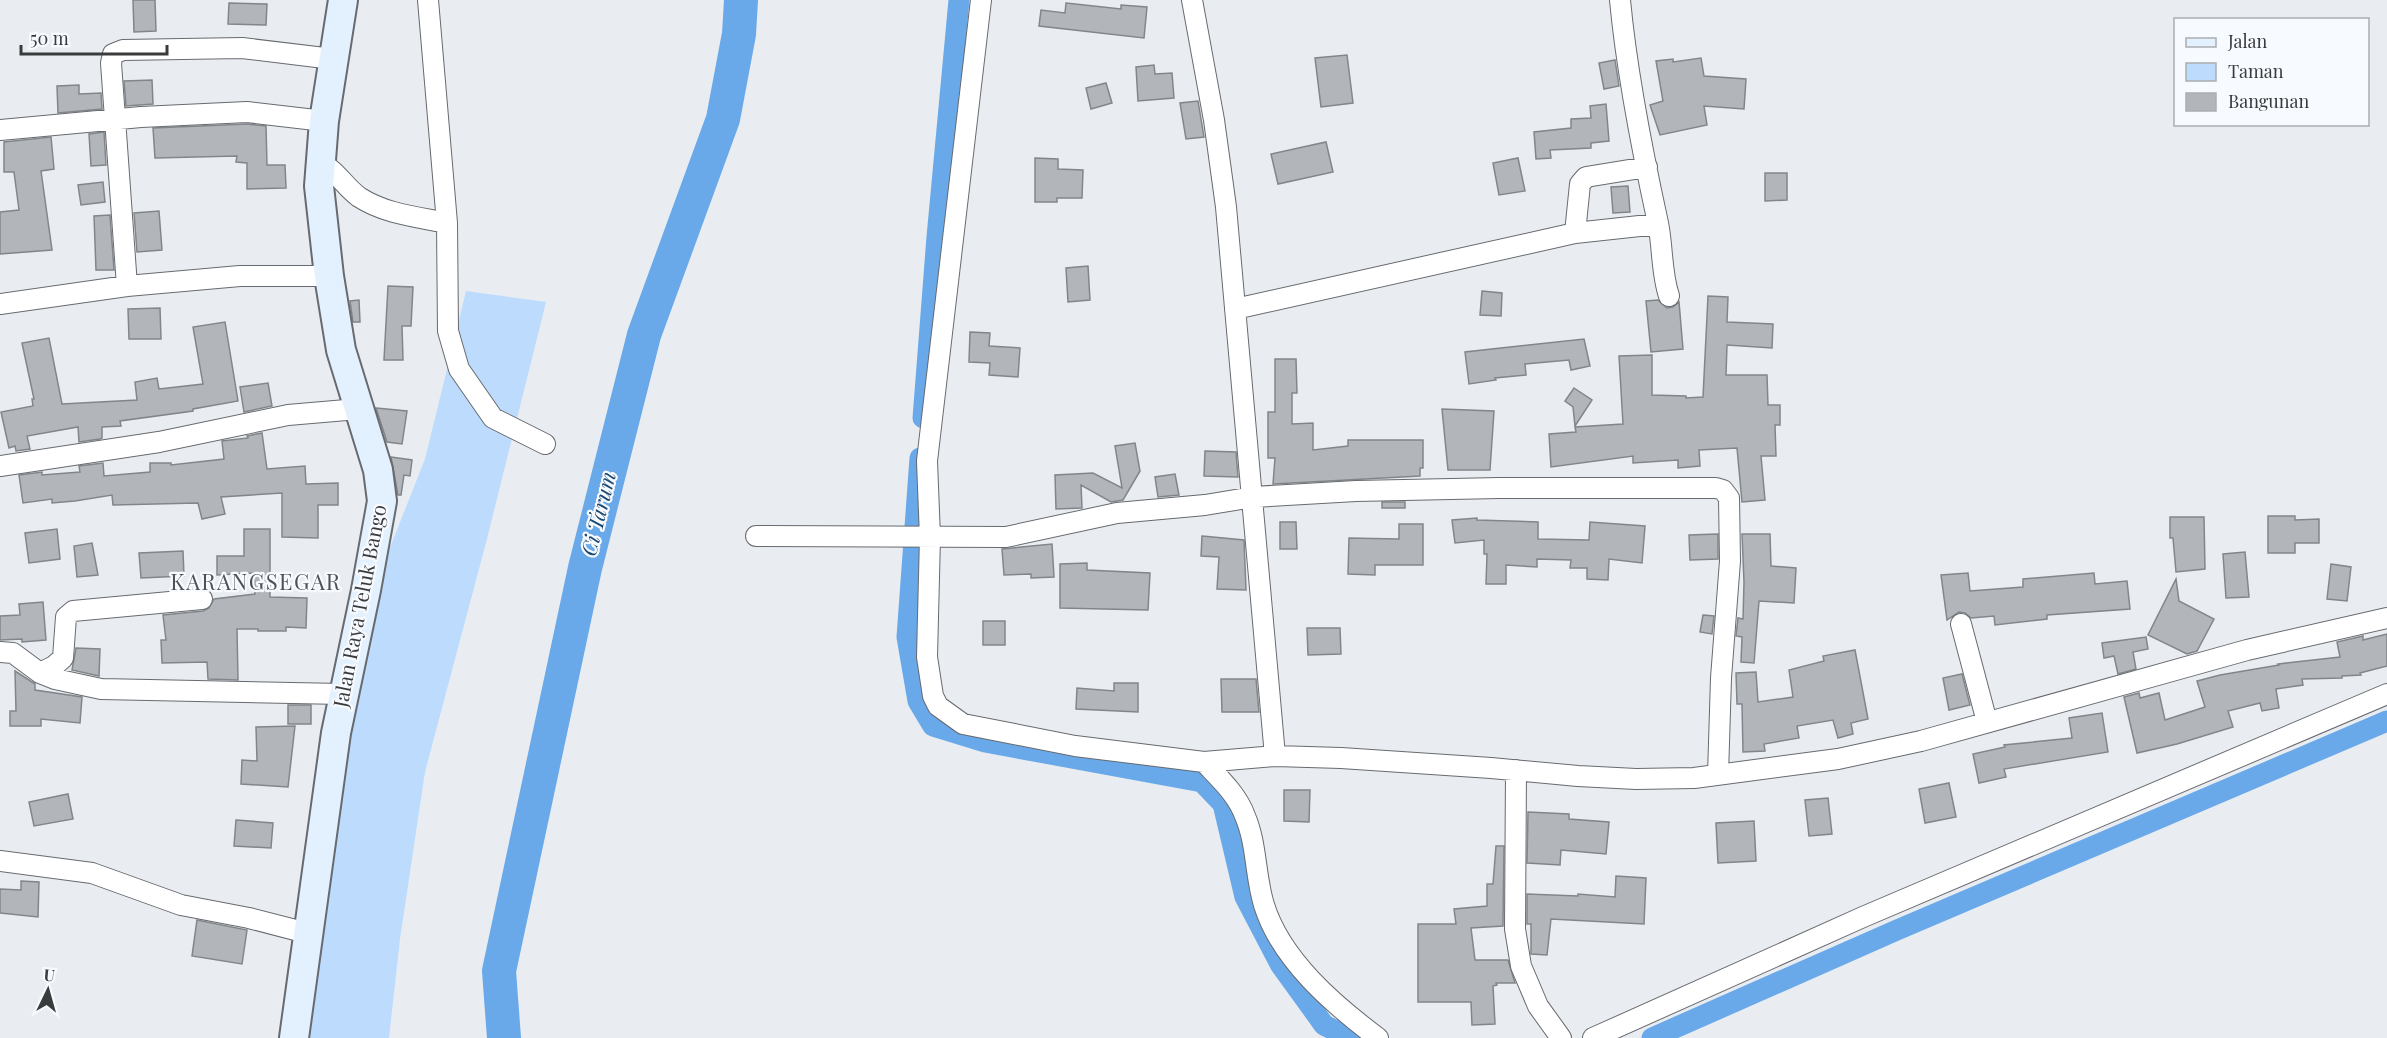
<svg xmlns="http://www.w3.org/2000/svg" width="2387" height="1038" viewBox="0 0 2387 1038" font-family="'Playfair Display',serif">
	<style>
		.green { fill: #bddcfd }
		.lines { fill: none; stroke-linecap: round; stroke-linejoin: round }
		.canal { stroke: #69a9e9; stroke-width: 21 }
		.river { stroke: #69a9e9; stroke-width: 34 }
		.building { fill: #b2b6ba; stroke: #82868a; stroke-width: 1.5 }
		.minor-casing { stroke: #676a6f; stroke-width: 22 }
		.secondary-casing { stroke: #676a6f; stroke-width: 32 }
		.minor { stroke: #fff; stroke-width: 20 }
		.secondary { stroke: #e3f0fe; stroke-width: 28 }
		.labels { text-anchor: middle; stroke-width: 4.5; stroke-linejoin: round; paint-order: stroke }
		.street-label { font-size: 20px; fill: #3a3b3d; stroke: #f7fafe }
		.water-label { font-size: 21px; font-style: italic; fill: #194771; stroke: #f7fafe }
		.quarter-label { font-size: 22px; letter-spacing: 1.5px; fill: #4e5256; stroke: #f7fafe }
	</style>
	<rect width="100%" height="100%" fill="#e9edf2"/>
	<path class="green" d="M466 291 546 302 487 539 425 772 400 939 389 1038H306L368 603 425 459Z"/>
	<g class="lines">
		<path class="canal" d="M923 418 937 237 959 0
			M920 458 907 637 918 701 933 726 985 742 1202 782 1223 804 1245 897 1280 964 1324 1025 1350 1038
			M1652 1038 1897 930 2387 721"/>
		<path class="river" d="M504 1038 499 971 585 568 644 335 723 119 739 34 741 0"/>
	</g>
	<path class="building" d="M133 0H155L156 31 134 32Z
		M229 3 267 4 266 25 228 24Z
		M1066 3 1121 9V5L1147 7 1144 38 1039 26 1041 10 1065 13Z
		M1347 55 1353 103 1321 107 1315 58Z
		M1701 58 1704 76 1746 79 1744 109 1704 106 1707 125 1660 135 1650 105 1663 101 1656 61 1673 59V62Z
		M1615 60 1619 86 1604 89 1599 63Z
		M1154 65 1155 74 1172 73 1174 98 1138 101 1136 67Z
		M152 80 153 104 126 106 124 81Z
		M1106 83 1112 103 1091 109 1086 88Z
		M79 85V94L101 93 102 109 58 113 57 86Z
		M1198 101 1204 137 1186 139 1180 103Z
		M1606 104 1609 141 1591 143V148L1550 150 1551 158 1536 159 1534 132 1571 128V119L1591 118 1590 106Z
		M247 124 266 126 267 165H285L286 188 247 189V163L236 162 237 156 155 158 153 128Z
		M104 132 106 165 91 166 89 134Z
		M51 137 54 169 41 171 52 250 0 254V212L19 210 14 172H4V142Z
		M1326 142 1333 172 1278 184 1271 154Z
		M1035 158 1058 159V169L1083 170 1082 198H1057V202H1035Z
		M1518 158 1525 191 1499 195 1493 163Z
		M1765 173H1787V200L1765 201Z
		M103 182 105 202 81 205 78 185Z
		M1628 186 1630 212 1613 213 1611 187Z
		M159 211 162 250 137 252 134 213Z
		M110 215 114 270H96L94 216Z
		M1088 266 1090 300 1068 302 1066 268Z
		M388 286 413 287 411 326H402L403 360H384Z
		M1482 291 1502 293 1501 316 1480 315Z
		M1708 296 1728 297 1727 322 1773 324 1772 348 1727 345 1726 375H1767L1768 405H1780V425H1775L1776 456H1761L1765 500 1742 502 1737 448 1699 450 1700 466 1678 468V460L1633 463V456L1551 467 1549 434 1576 432 1575 427 1623 424 1619 356 1652 355V395L1686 396V398L1703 397Z
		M359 300 360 322H353L350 301Z
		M1658 300 1667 308 1673 307 1679 302 1683 349 1651 352 1646 301Z
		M160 308 161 339H129L128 309Z
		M225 322 238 401 193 409V411L120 421 121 426 102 427V438L100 439 79 442 78 427 27 436 30 449 16 451 15 446 9 448 1 412 33 406 32 399H34L22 343 49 338 62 404 137 400 135 382 157 378 159 389 203 384 193 327Z
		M970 332 990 333 989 346 1020 348 1018 377 989 375 990 363 969 362Z
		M1584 339 1590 366 1571 370 1569 360 1525 364 1526 375 1495 378 1496 380 1469 384 1465 352Z
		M1275 359H1296L1297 393H1292V424L1313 423V450L1348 446V440H1423V468H1420V476L1273 484 1275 458H1268V412H1275Z
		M268 383 272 406 244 412 240 387Z
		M1574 388 1592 400 1575 426 1573 407 1565 401Z
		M376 408 407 411 402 444 387 442Z
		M1442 409 1494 411 1490 470H1448Z
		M262 433 267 469 305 466 306 484 338 483V505H318V538L282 537V493L221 497 225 514 202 519 198 503 113 505 112 495 75 501 52 503V499L23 503 19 475 42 472V475L80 472 79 466 103 463 104 476 150 472V463H171V465L224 459 222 441 248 438 247 436Z
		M1135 443 1140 471 1123 500 1111 502 1081 485 1082 508 1056 509 1055 475 1093 473 1122 488 1115 446Z
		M1205 451 1236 452 1238 477 1204 476Z
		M391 457 412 460 410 476 404 475 401 495H398Z
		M1175 474 1179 495 1158 497 1155 477Z
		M1382 502H1405V508H1382Z
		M2268 516H2295V520L2319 519V543H2295V553H2268Z
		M2170 517H2204L2205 569 2176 572 2173 538H2170Z
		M1477 518V520L1538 522V539L1589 540 1590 522 1645 526 1642 563 1609 559 1608 580 1587 579V568H1570L1571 560 1537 559V567L1506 565V584H1486L1487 554H1484V540L1455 543 1452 520Z
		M1280 522H1296L1297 549H1280Z
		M1399 524H1423V565H1375V575L1348 574 1349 538 1399 539Z
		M57 529 60 559 29 563 25 533Z
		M244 529H270V597L307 598 306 628 286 627V631H258V629H237L238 680 208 679 207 662 162 663 161 640H166L163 615 203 611 209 608 214 599 255 594 254 573 217 575V556H244Z
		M1718 534V559L1690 560 1689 535Z
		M1742 534H1770L1771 566 1796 568 1794 603 1759 601 1754 663 1741 662 1742 637 1736 636 1738 618 1743 619 1744 582Z
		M1202 536 1244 540 1246 590 1217 589 1219 557 1201 556Z
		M92 543 98 575 77 577 74 546Z
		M1052 544 1054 577 1031 578V574L1004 575 1002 549Z
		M183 551 184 576 141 578 139 553Z
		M2245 552 2249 597 2226 598 2223 554Z
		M1087 563V570L1150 573 1148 610 1060 608V564Z
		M2331 564 2351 567 2347 601 2327 599Z
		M1968 573 1970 591 2023 587V579L2094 573 2095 584 2127 581 2130 609 2047 615V619L1995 625 1994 616 1971 618 1965 613 1959 612 1947 620 1941 575Z
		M2176 579 2179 601 2214 619 2197 651 2187 654 2148 635Z
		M43 602 46 640 22 642V639L0 640V616L20 615 19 604Z
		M1703 615 1714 616 1712 634 1700 632Z
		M983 621H1005V645H983Z
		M1307 628H1340L1341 654 1308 655Z
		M2387 634V666L2360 673 2361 675 2342 676V678L2302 679 2303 685 2276 689 2279 708 2262 711 2260 703 2228 711 2233 727 2177 744 2137 753 2124 697 2139 693 2140 698 2159 693 2165 720 2205 707 2197 681 2220 675 2279 665 2278 664 2340 657 2337 642 2363 636V640Z
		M2146 637 2148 649 2133 652 2136 669 2118 674 2114 656 2104 658 2102 643Z
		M76 648 100 649 99 676 72 670Z
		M1855 650 1868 719 1851 723 1853 734 1838 738 1833 720 1797 726 1799 738 1764 744 1765 751 1743 752 1742 704H1737L1736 673 1756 672 1758 702 1793 697 1789 670 1824 661 1823 656Z
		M15 671 35 684V690L82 697 80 723 41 719V726H10V711H16Z
		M1962 674 1970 705 1949 710 1943 678Z
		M1221 679H1256L1259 712H1222Z
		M1114 683H1138V712L1076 709 1077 688 1114 691Z
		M288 705H311V724H288Z
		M2102 713 2108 752 2004 769 2006 777 1979 783 1973 754 2005 747 2004 745 2072 738 2069 718Z
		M295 726 288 787 241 784 242 760 257 761 256 727Z
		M1949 783 1956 817 1925 823 1919 789Z
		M1284 790H1310L1309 822 1284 821Z
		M68 794 73 819 34 826 29 802Z
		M1828 798 1832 834 1809 836 1805 800Z
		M1528 812 1569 814V819L1609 822 1606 854 1561 850 1560 865 1527 863Z
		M236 820 273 823 271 848 234 846Z
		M1754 821 1756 861 1718 863 1716 823Z
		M1496 846H1504L1503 926 1471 928 1475 960H1508L1515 983H1496L1497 985 1493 986 1495 1024 1472 1025 1471 1002H1418V924H1456L1454 909 1487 906V884H1493Z
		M1616 876 1646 878 1644 924 1551 919 1547 955 1531 954V924H1527V894L1578 896V894L1615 897Z
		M21 881 39 882 38 917 0 913V889L21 890Z
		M197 920 247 930 242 964 192 956Z"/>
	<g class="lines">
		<g class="minor-casing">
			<path id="minor" d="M428 0 447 223 448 331 459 369 493 418 545 444
				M981 0 927 461 930 537 927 657 933 696 938 706 963 724 1075 746 1204 762 1275 756 1341 758 1491 768 1578 776 1636 779 1694 778 1838 759 1921 741 2247 650 2387 618
				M1192 0 1214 120 1226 207 1275 756
				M1620 0C1627 75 1642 150 1658 223 1663 247 1661 272 1669 296
				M0 130 141 117 247 112 324 121
				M321 163C336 170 345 187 359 197 385 214 417 217 447 223
				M1575 233 1580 184 1586 177 1647 167
				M127 286 111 63 113 54 123 50 242 48 333 59
				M0 304 127 286 240 276H329
				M1235 309 1575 233 1658 224
				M0 466 159 442 288 415 358 409
				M756 536 1006 537 1117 513 1205 505 1253 497 1356 491 1499 488H1716L1723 490 1729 498 1730 561 1721 678 1718 775
				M1961 624 1987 722
				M0 652 13 653 40 673 55 679 101 689 343 694
				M40 673 54 666 63 658 66 617 73 611 202 599
				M1204 762C1219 778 1237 794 1245 816 1257 844 1255 876 1264 905 1281 960 1334 1005 1378 1038
				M1516 770 1515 929 1521 966 1538 1006 1561 1038
				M0 861 92 873 181 905 249 918 307 933
				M1593 1038 1863 917 2387 694"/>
		</g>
		<g class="secondary-casing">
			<path id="secondary" d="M294 1038 336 733 366 590 382 501 378 470 341 350 329 276 319 186 324 121 343 0"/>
		</g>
		<use href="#minor" class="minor"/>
		<use href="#secondary" class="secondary"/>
	</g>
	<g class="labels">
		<g class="street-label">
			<text transform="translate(360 606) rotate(-79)" y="7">Jalan Raya Teluk Bango</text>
		</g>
		<g class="water-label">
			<text transform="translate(599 514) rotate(-76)" y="7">Ci Tarum</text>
		</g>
		<g class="quarter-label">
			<text x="256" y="590">KARANGSEGAR</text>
		</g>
	</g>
	<rect x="2174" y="18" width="195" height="108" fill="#f7fafe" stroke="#abaeb1" stroke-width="1.5"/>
	<rect x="2186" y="38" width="30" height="9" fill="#e3f0fe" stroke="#abaeb1" stroke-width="1.5"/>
	<text x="2228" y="48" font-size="18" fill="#3a3b3d">Jalan</text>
	<rect x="2186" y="63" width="30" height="18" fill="#bddcfd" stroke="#abaeb1" stroke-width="1.5"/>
	<text x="2228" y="78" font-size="18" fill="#3a3b3d">Taman</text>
	<rect x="2186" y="93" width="30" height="18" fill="#b2b6ba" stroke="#abaeb1" stroke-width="1.5"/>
	<text x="2228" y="108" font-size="18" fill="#3a3b3d">Bangunan</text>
	<g transform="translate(48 990) rotate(5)" stroke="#f7fafe" stroke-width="4.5" paint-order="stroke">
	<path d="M0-4.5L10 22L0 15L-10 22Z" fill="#3a3b3d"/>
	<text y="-9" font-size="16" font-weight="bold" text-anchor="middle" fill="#3a3b3d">U</text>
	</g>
	<path d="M21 45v9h146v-9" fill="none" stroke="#3a3b3d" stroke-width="3"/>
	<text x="30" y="45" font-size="18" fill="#3a3b3d" stroke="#f7fafe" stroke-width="4.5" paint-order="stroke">50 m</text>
</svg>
